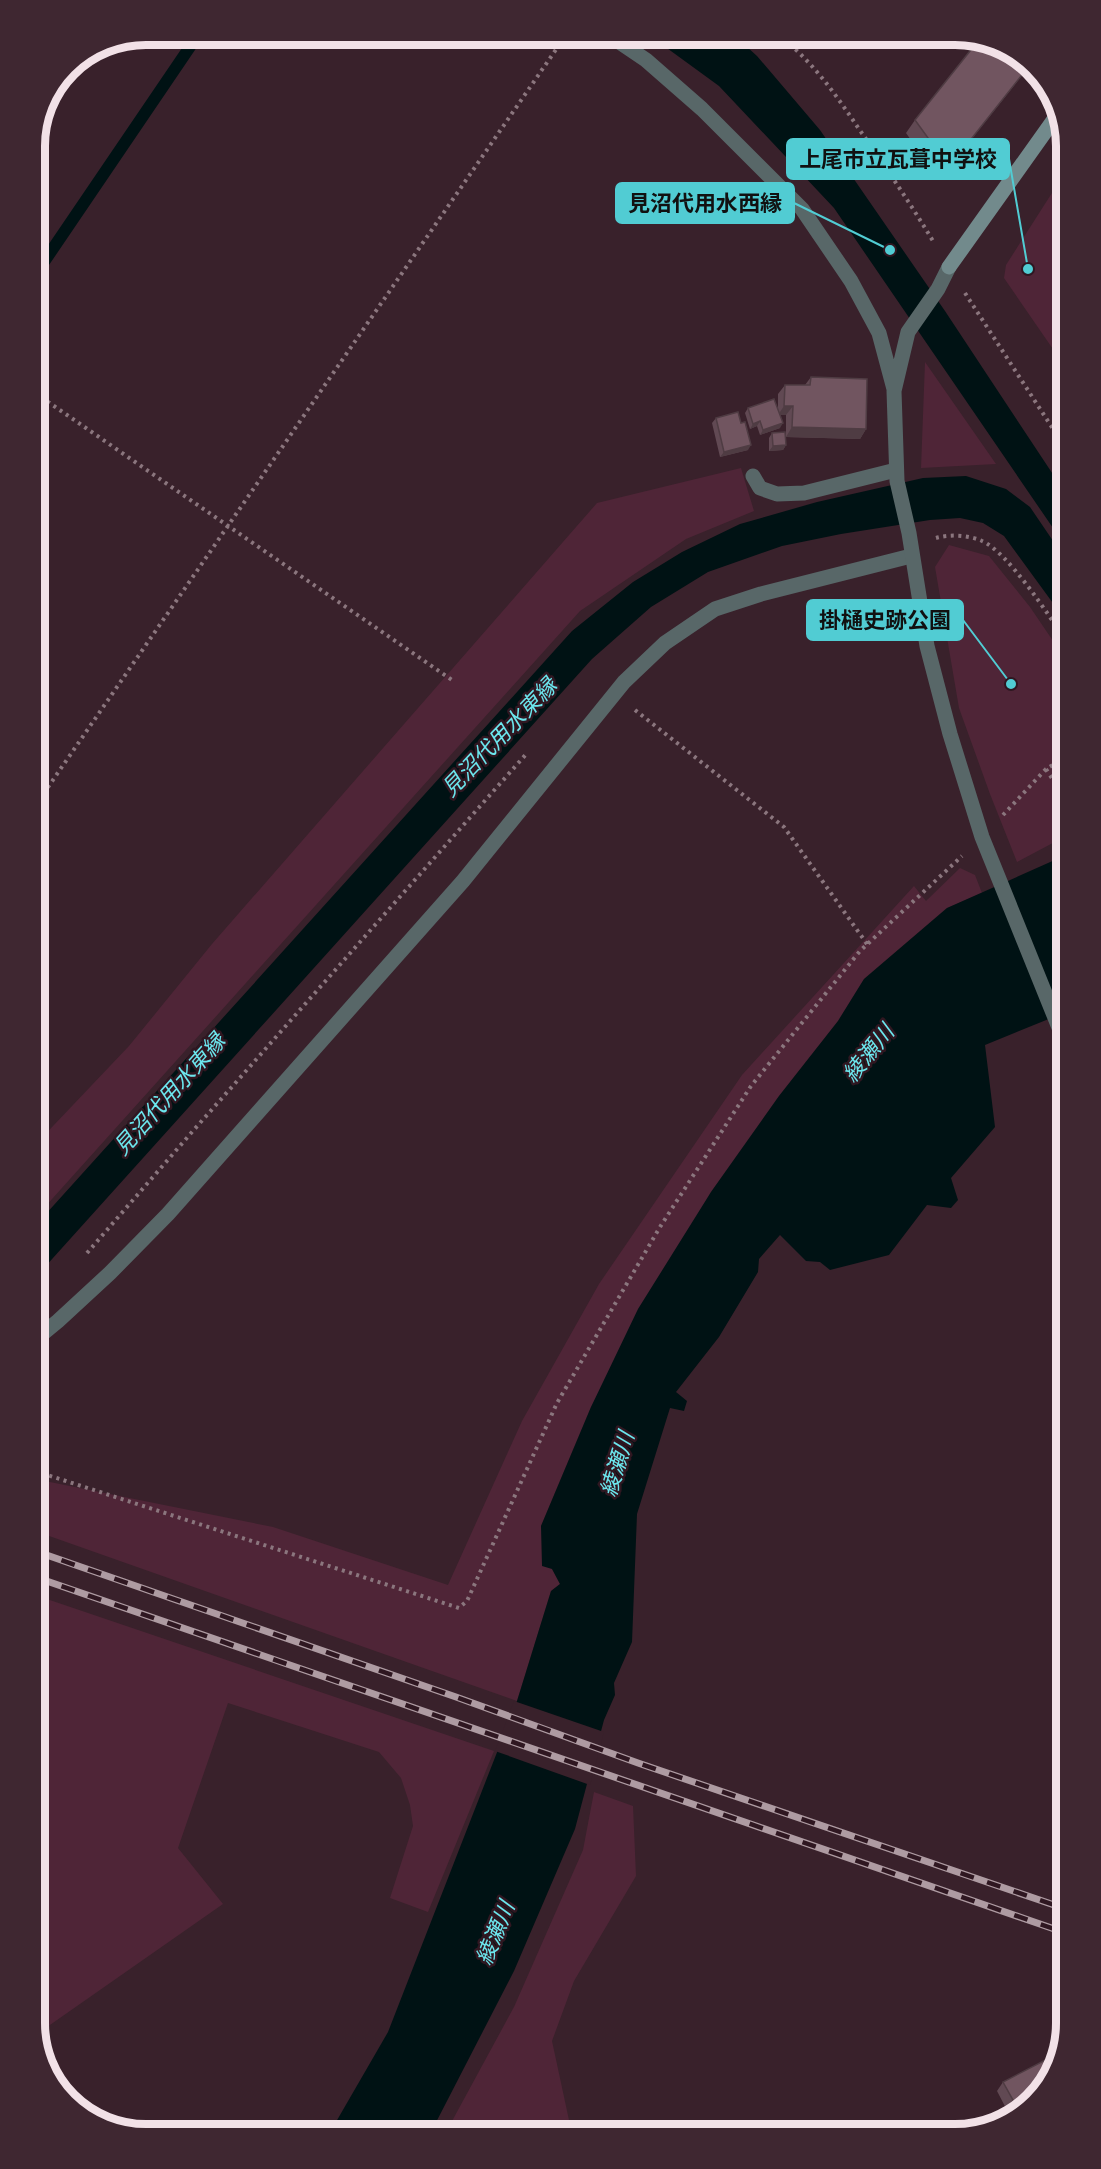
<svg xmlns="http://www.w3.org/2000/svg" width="1101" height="2169" viewBox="0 0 1101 2169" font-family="Jost,'Noto Sans JP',sans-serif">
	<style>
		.green { fill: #4f2537 }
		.water { fill: #001214 }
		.pier { fill: #39212b }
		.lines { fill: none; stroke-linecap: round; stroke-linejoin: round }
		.stream { stroke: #001214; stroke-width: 12 }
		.path { stroke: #8b767e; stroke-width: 4; stroke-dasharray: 3 4.5; stroke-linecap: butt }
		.lane { stroke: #586768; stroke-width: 15 }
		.street { stroke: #586768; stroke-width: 15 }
		.secondary { stroke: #728a8c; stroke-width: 15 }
		.rail-casing { stroke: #ae9ba2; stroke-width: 7 }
		.rail { stroke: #2f1721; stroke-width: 4.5; stroke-dasharray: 14; stroke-linecap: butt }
		.wall { fill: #614953 }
		.shaded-wall { fill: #4f3c43 }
		.building { fill: #715560; stroke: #4f3c43; stroke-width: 1.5 }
		.labels { text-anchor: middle; stroke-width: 5; stroke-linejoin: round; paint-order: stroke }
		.water-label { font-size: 22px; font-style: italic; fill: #6ce7ee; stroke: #2f1721 }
		.rim { fill: none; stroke: #f2e1e7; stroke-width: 8 }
		.leader { fill: none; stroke: #51ccd3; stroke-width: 2 }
		.callout-dot { fill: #51ccd3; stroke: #2f1721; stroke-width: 2 }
		.callout { fill: #51ccd3; stroke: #51ccd3; stroke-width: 2 }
		.callout-label { font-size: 22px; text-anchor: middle; font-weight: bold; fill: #111 }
	</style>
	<rect width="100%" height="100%" fill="#39212b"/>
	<path class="green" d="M1066 171V368L1004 278 1006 265Z
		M925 362 996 464 921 468Z
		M741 468 754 511 686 539 580 611 35 1218V1145L129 1046 212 944 597 503Z
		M949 545 989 556 1030 607 1066 660V836L1017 862 990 794 959 708 935 567Z
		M960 868 975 875 982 893 947 908 864 979 838 1021 779 1096 711 1192 591 1407 541 1526 552 1569 560 1584 551 1591 517 1701 35 1531V1479L273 1527 448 1585 522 1421 599 1284 742 1075 914 886 926 901Z
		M35 1595 494 1751 428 1912 390 1898 413 1826 410 1805 401 1778 379 1752 228 1703 178 1848 223 1904 37 2034 35 2023Z
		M594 1792 633 1806 636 1876 574 1981 552 2041 572 2134H445L514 2007 583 1850Z"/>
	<path class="water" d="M649 35H734L757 56 820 130 945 311 1066 494V547L834 208 719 86Z
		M966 476 1006 489 1030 507 1066 560V621L1004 536 983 523 960 518 930 520 841 534 782 546 708 572 651 607 592 659 35 1278V1226L572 631 633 582 682 552 740 524 817 502 923 478Z
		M1066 855V1012L985 1045 995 1127 951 1178 958 1200 951 1208 927 1205 889 1255 830 1270 820 1262 806 1261 780 1235 759 1259 758 1272 719 1337 676 1392 687 1401 684 1411 670 1408 637 1514 632 1642 614 1683 615 1695 604 1720 575 1829 514 1971 430 2134H329L388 2032 517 1701 551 1591 560 1584 552 1569 542 1566 541 1526 591 1407 638 1309 711 1192 779 1096 838 1021 864 979 947 908Z"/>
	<path class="pier" d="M514 1701 604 1732 590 1785 495 1751Z"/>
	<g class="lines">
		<path class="stream" d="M35 275 198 35"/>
		<path class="path" d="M778 35C812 60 836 95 859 129 885 166 910 203 933 241
			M965 293 1066 449
			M35 393 452 680
			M936 538C950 534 969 535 982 541 1008 552 1050 617 1066 641
			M635 710 784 827 867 944
			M1046 769 1059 789 1066 793
			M35 806 566 35
			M1003 815 1046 769 1066 757
			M87 1253 192 1132 528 752
			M35 1471 459 1608 467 1601 557 1403 660 1227 751 1086 860 951 962 856"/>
		<path class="lane" d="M753 476 760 488 777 494 804 493 896 470
			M35 1340 58 1321 110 1273 168 1214 463 881 624 682 665 643 715 609 761 594 911 556"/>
		<path class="street" d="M609 35 646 60 702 109 802 209 851 281 879 333 894 389
			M949 267 938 289 908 332 894 391 897 481 909 533 927 646 950 734 982 837 1066 1045"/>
		<path class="secondary" d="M949 267 1060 111"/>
		<g class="rail-casing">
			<path id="rail" d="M35 1551 456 1697 638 1763 1066 1909
				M35 1577 1066 1933"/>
		</g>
		<use href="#rail" class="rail"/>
	</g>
	<path class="wall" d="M1024 73 939 180 906 133 915 120Z
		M811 377 866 429 860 439 786 437V415H780V428L760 435 757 426 750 429 745 413 748 408 778 409V394L785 385H805Z
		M716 418 741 423 748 450 720 457 712 423Z
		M772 433 786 445 783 450 769 451V438Z
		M1003 2082 1047 2085 1010 2116 997 2091Z"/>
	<path class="shaded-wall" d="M1029 66 1024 73 939 180 949 167Z
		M784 406H793L786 415H778Z
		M760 421 757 426 750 429 753 424Z
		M783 423 780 428 760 435 763 430Z
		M792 427 866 429 860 439 786 437Z
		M751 445 748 450 720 457 724 452Z
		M786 445 783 450 769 451 773 446Z"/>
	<path class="building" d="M978 41 1023 57 1029 66 949 167 915 120Z
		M811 377 867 379 866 429 792 427 793 406H784L785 385H810Z
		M774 399 783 423 763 430 760 421 753 424 748 408Z
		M738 412 741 423 745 422 751 445 724 452 716 418Z
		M785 432 786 445 773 446 772 433Z
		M1057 2054 1047 2085 1018 2109 1003 2082Z"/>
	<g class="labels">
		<g class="water-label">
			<text transform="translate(499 737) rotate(-46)" y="8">見沼代用水東縁</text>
			<text transform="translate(868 1053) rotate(-51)" y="8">綾瀬川</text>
			<text transform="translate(169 1094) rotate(-48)" y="8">見沼代用水東縁</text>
			<text transform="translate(617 1464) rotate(-73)" y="8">綾瀬川</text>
			<text transform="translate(495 1933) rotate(-68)" y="8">綾瀬川</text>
		</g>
	</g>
	<path d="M0 0H1101V2169H0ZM146 45H955A101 101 0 0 1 1056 146V2023A101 101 0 0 1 955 2124H146A101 101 0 0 1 45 2023V146A101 101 0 0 1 146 45Z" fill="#3f2731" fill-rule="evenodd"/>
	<path class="rim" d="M146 45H955A101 101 0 0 1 1056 146V2023A101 101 0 0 1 955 2124H146A101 101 0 0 1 45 2023V146A101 101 0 0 1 146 45Z"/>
	<path class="leader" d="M1028 269L1009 159M890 250L794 203M1011 684L963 620"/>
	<g class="callout-dot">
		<circle cx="1028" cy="269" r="6"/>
		<circle cx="890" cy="250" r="6"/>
		<circle cx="1011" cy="684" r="6"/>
	</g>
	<g class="callout">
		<rect x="787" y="139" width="222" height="40" rx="6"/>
		<rect x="616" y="183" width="178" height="40" rx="6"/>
		<rect x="807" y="600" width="156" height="40" rx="6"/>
	</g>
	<g class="callout-label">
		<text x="898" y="167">上尾市立瓦葺中学校</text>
		<text x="705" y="211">見沼代用水西縁</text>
		<text x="885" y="628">掛樋史跡公園</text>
	</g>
</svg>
